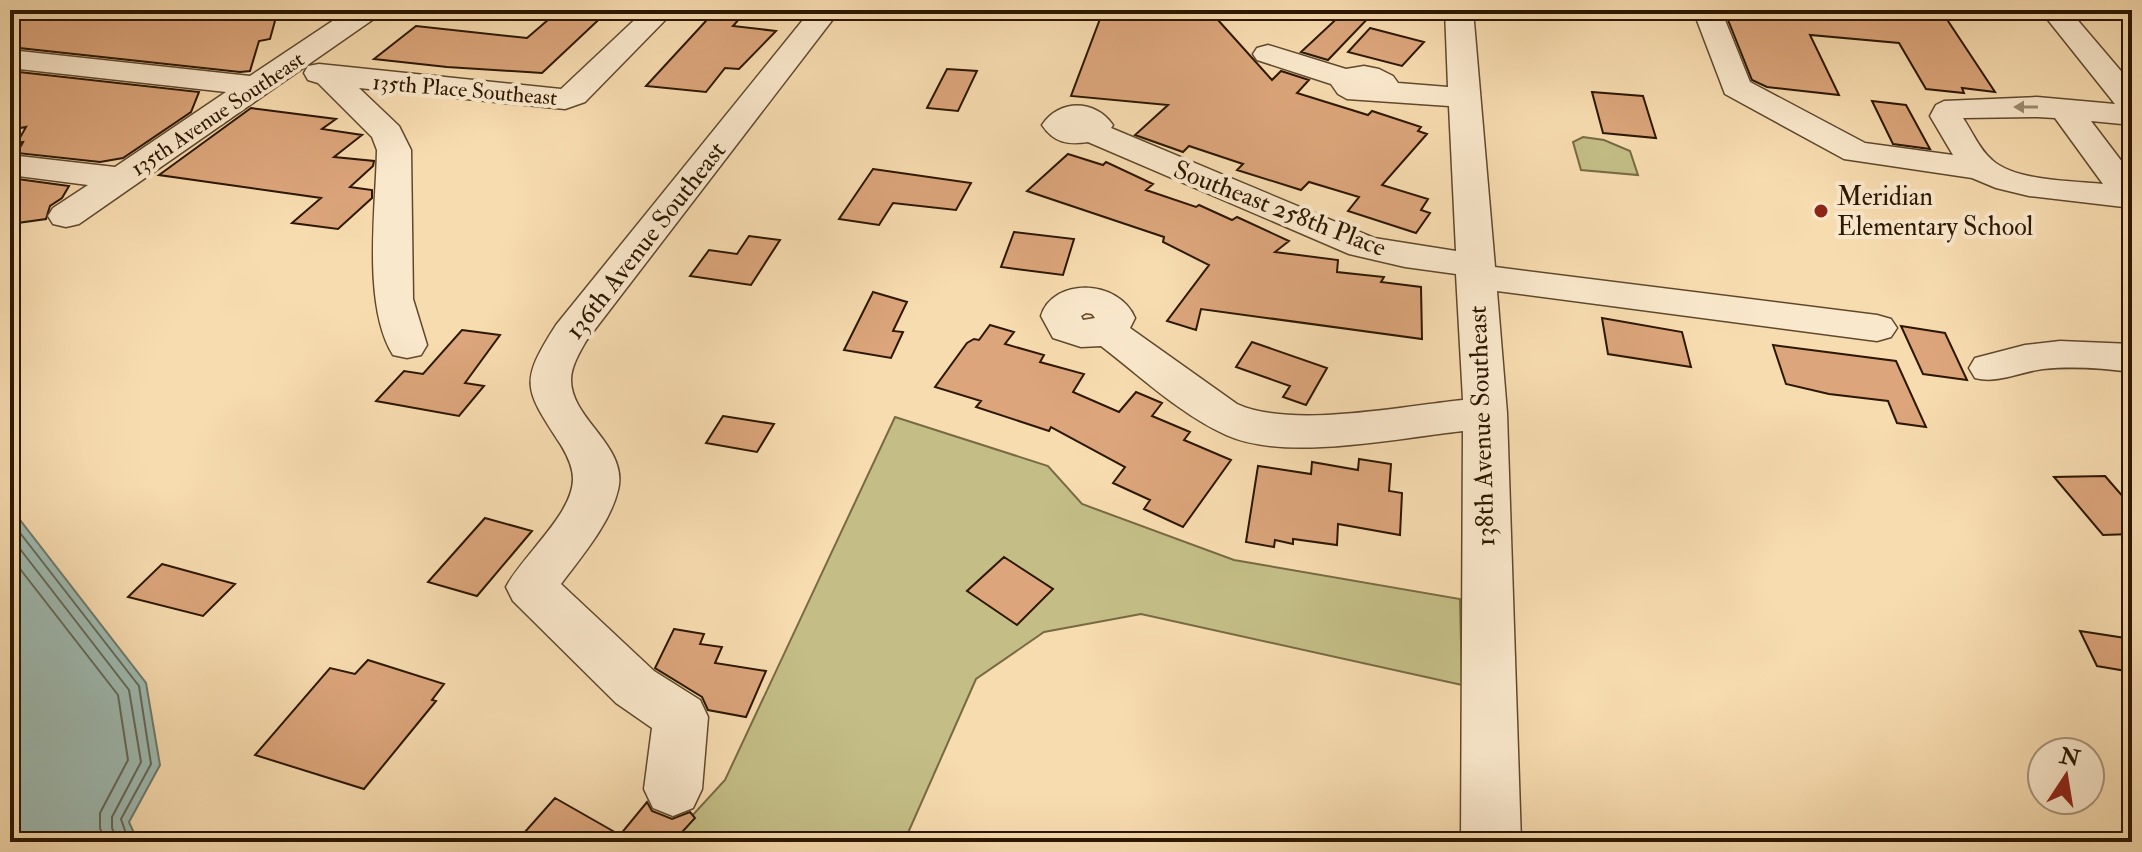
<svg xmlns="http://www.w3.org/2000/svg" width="2142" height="852" viewBox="0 0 2142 852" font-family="'IM FELL Double Pica',serif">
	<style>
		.green { fill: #c4be86; stroke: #786a43; stroke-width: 2 }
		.water { fill: #9ebab1; stroke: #70796a; stroke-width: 2 }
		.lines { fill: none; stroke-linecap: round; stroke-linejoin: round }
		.shore { stroke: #656858; stroke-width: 2 }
		.building { fill: #dca57b; stroke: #2c1700; stroke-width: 2 }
		.minor-casing { stroke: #5f482c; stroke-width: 3 }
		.minor { fill: #fae8cc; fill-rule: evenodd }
		.oneway { fill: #9d8a70 }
		.poi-dot { fill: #8f2418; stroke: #fae8cc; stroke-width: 3 }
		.labels { text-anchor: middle; stroke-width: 8; stroke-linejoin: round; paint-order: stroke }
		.far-street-label { font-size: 22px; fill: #2c1700; stroke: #fae8cc }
		.poi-label { font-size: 26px; fill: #2c1700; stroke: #fae8cc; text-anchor: start }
		.street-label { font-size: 26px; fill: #2c1700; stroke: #fae8cc }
	</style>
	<rect width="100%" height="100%" fill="#f7dcb0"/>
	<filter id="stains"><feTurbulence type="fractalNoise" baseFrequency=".0025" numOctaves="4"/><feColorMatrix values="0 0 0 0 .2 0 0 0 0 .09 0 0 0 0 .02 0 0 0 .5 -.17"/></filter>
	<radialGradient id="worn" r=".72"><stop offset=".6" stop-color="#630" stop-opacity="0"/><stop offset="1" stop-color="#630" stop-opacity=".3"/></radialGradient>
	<path class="green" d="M1583 137 1604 140 1630 151 1638 175 1581 170 1573 142Z
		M895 417 1048 466 1082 504 1234 560 1460 599 1462 685 1141 614 1044 632 976 679 904 842H668L725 780Z"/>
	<path class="water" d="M10 507 146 683 160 765 129 822 138 842H10Z"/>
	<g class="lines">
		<path class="shore" d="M10 520 139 686 151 764 121 819 129 842
			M10 536 129 690 141 762 112 817V828L118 842
			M10 556 118 695 128 760 100 813V828L105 842"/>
	</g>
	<path class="building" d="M55 10H278L270 39 259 41 250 71 240 72 10 47V26L15 19 53 14Z
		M568 10H609L542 73 447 67 374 59 416 26 527 38 556 13 563 14Z
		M716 10H747L733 26 776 31 739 69 725 68 706 92 646 86Z
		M1209 10 1272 80 1281 71 1309 80 1297 93 1368 115 1372 111 1421 127 1418 131 1427 134 1382 185 1428 199 1421 210 1430 213 1416 233 1348 211 1359 197 1309 182 1301 190 1237 170 1243 164 1189 146 1183 152 1135 135 1168 105 1071 96 1103 11Z
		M1346 10 1375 11 1328 60 1301 52Z
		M1724 10H1935L1940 18H1946L1995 92 1962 88 1964 93 1926 89 1899 43 1810 35 1839 95 1767 87 1752 80Z
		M1370 28 1424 42 1402 66 1348 52Z
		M947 69 977 71 958 111 927 108Z
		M10 71 199 92 191 112 123 158 100 162 17 153 23 142 17 143 26 127 10 130Z
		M1592 92 1643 96 1656 138 1603 133Z
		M1872 101 1906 105 1930 149 1893 144Z
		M251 108 336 119 322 129 362 135 334 157 374 161 373 166 350 187 372 190V198L338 229 292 223 321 198 159 175Z
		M1068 154 1103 165 1106 162 1153 184 1146 190 1196 207 1199 205 1232 220 1237 217 1289 241 1275 252 1338 260 1337 272 1384 277 1381 282 1421 287 1422 339 1201 309 1196 330 1167 321 1209 265 1163 242 1164 237 1027 191Z
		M873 169 971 183 956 210 893 203 879 225 839 219Z
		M10 178 69 186 62 198 50 206 46 219 10 224Z
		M1014 232 1074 239 1063 275 1001 267Z
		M749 236 780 240 751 285 690 276 709 250 737 254Z
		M873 292 907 302 893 331 903 332 891 358 844 350Z
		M1602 318 1682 332 1691 367 1608 354Z
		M990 325 1014 332 1005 344 1044 355 1040 362 1084 374 1073 392 1119 412 1136 392 1162 403 1152 416 1190 432 1184 440 1231 460 1183 527 1144 509 1150 500 1113 483 1125 467 1051 427 1049 431 976 407 981 401 935 387 967 343 974 339 979 340Z
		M1901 326 1945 333 1967 380 1923 374Z
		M462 330 500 335 465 383 484 386 459 416 376 401 404 371 423 374Z
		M1252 342 1327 368 1306 405 1283 397 1290 386 1236 367Z
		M1773 345 1896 361 1926 427 1897 423 1888 401 1829 394 1786 384Z
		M723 416 774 424 757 452 706 443Z
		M1359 459 1391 464 1389 491 1402 493 1400 535 1338 524 1337 545 1293 539V544L1275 540 1274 547 1246 542 1258 466 1311 474 1312 462 1358 470Z
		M2105 476 2132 507V534L2103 535 2054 477Z
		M485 518 532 531 477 596 428 582Z
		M1004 557 1053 589 1017 625 967 591Z
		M162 564 235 584 203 616 128 597Z
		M674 629 704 634 700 644 722 647 715 663 766 671 746 717 708 710 702 697 655 668Z
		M2080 631 2125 638 2132 651V672L2097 666Z
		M368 660 444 684 432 700 436 701 364 789 255 755 330 668 355 674Z
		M555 798 620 835 647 802 652 811 672 819 690 812 695 818 673 842H516Z"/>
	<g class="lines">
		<g class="minor-casing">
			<path id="minor" d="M349 10H382L378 16 79 224 66 227 53 224 48 216 53 208 88 185 10 175V155L115 167 226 92 10 68V50L250 76Z
				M645 10H675L585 102 565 109 359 88 399 126 411 150 413 299 427 345 421 355 407 358 393 355C362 305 376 208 377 150L372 137 318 83 308 80 304 73 308 66 319 64 561 89Z
				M811 10H840L586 341C580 352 571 366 571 380 571 420 629 446 618 490 610 524 581 557 561 584L654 671 700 700 708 717 702 789 693 808 673 816 653 808 644 789 652 728 616 703 513 601 506 587C522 556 573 514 573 479 573 467 567 455 561 445 524 388 519 383 556 325Z
				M1445 10H1473L1495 267 1877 315 1891 319 1897 328 1891 337 1877 341 1497 291 1507 413 1521 842H1461L1463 431C1398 438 1285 462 1226 435 1180 414 1140 376 1101 346L1081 347 1053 338 1041 316C1053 277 1119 279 1135 318L1130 328 1237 404C1291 429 1402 406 1463 400L1456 274 1405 267 1349 254 1088 142C1068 145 1054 143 1042 125 1059 99 1095 99 1113 125L1111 128 1374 238 1456 251 1449 106 1347 99 1338 94 1331 84 1257 60 1253 54 1257 48 1268 45 1346 69 1364 66 1379 69 1393 76 1398 83 1448 87ZM1086 313 1092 314 1095 318 1083 320 1081 316Z
				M1693 10H1721L1750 82 1865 143 1953 155 1930 116 1936 105 1944 101 2037 97 2115 104 2040 10H2069L2132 84V125L2091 121 2132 175V208L2029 196 1996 188 1972 178 1844 159 1725 94ZM2037 117 2055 118 2103 184C2073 181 2015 181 1992 160 1979 149 1972 131 1963 118Z
				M2060 341 2132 344V372C2102 368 2073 366 2043 369 2020 372 1998 384 1975 378L1969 368 1975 358 2025 345Z"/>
		</g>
		<use href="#minor" class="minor"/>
	</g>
	<defs><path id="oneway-solid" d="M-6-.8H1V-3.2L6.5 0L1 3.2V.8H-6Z" transform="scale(2)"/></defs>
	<use class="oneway" href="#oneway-solid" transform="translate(2026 107) rotate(180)"/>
	<circle class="poi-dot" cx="1821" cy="211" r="8"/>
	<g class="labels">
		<g class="far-street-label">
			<text transform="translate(465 89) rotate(5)" y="8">135th Place Southeast</text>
			<text transform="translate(217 113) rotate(-34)" y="8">135th Avenue Southeast</text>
		</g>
		<g class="poi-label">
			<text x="1837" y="205">Meridian<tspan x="1837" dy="30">Elementary School</tspan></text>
		</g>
		<g class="street-label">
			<text transform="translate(1280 208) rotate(21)" y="9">Southeast 258th Place</text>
			<text transform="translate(645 240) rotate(-52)" y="9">136th Avenue Southeast</text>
			<text transform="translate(1481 426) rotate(-92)" y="9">138th Avenue Southeast</text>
		</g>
	</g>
	<rect width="2142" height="852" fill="none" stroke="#f7dcb0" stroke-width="40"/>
	<rect x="12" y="12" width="2118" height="828" fill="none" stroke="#2c1700" stroke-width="4"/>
	<rect x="20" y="20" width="2102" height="812" fill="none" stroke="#2c1700" stroke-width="2"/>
	<g transform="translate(2066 776) rotate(12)"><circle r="38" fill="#fae8cc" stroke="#a8947a" stroke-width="2"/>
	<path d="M0-6L14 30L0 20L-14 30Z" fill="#8f2418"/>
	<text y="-12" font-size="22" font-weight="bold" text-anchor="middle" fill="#2c1700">N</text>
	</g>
	<rect width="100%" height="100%" filter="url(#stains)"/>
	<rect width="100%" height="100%" fill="url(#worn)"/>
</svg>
